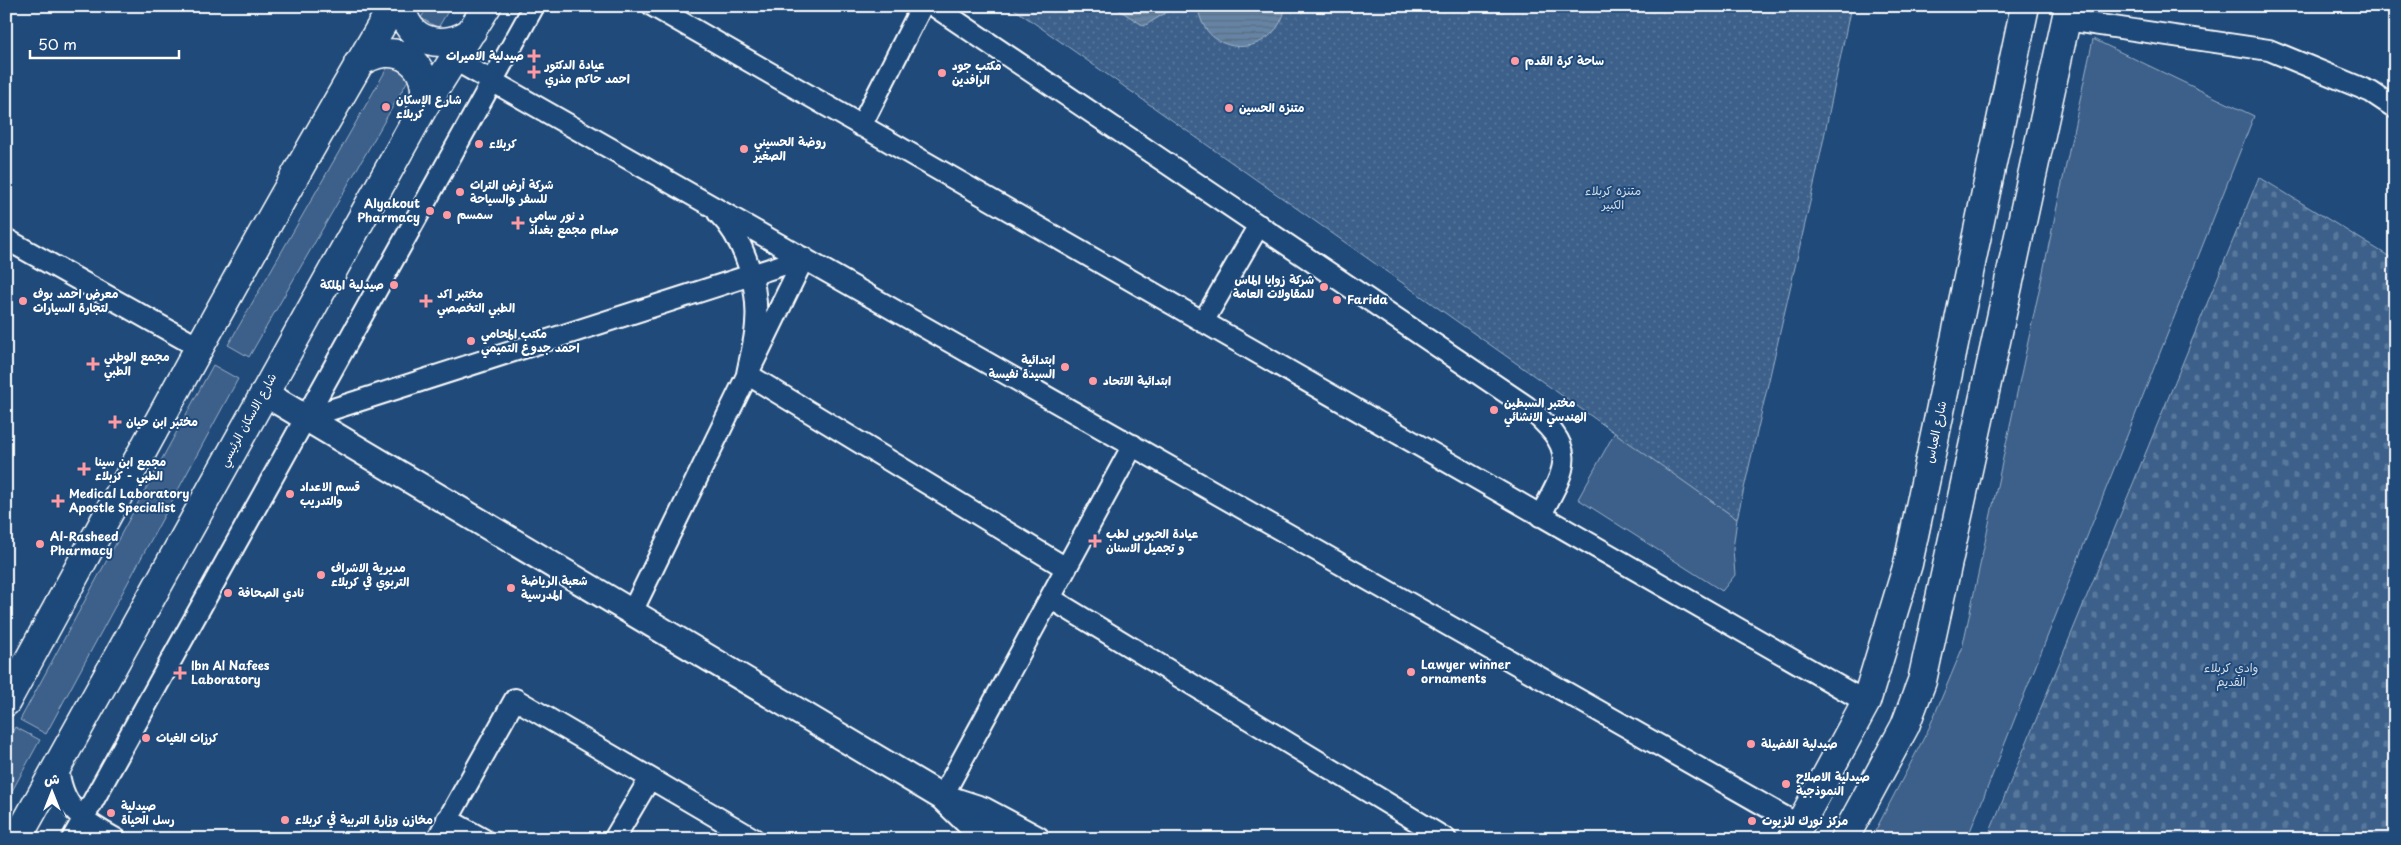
<svg xmlns="http://www.w3.org/2000/svg" width="2401" height="845" viewBox="0 0 2401 845" font-family="'Playpen Sans','Playpen Sans Arabic',sans-serif">
	<style>
		.green { fill: #3c618b; stroke: #9eb0c5 }
		.cemetery { fill: url(#cemetery-stones); stroke: #9eb0c5 }
		.park { fill: url(#park-dots); stroke: #9eb0c5 }
		.water { fill: url(#water-rules); stroke: #a3b5c8 }
		.lines { fill: none; stroke-linecap: round; stroke-linejoin: round }
		.minor-casing { stroke: #fff; stroke-width: 24 }
		.tertiary-casing { stroke: #fff; stroke-width: 29 }
		.primary-casing { stroke: #fff; stroke-width: 31 }
		.minor { stroke: #1f4a7a; stroke-width: 20 }
		.tertiary { stroke: #1f4a7a; stroke-width: 25 }
		.primary { stroke: #1f4a7a; stroke-width: 28 }
		.poi-dot { fill: #ff9aa2; stroke: #1f4a7a; stroke-width: 2 }
		.labels { text-anchor: middle; stroke-width: 4; stroke-linejoin: round; paint-order: stroke }
		.poi-label { font-size: 12px; font-weight: bold; fill: #fff; stroke: #1f4a7a; text-anchor: start }
		.park-label { font-size: 12px; fill: #d8dfe8; stroke: #1f4a7a }
		.street-label { font-size: 12px; fill: #fff; stroke: #1f4a7a }
	</style>
	<defs>
		<pattern id="cemetery-stones" width="16" height="16" patternUnits="userSpaceOnUse" patternTransform="scale(1.25)"><rect width="16" height="16" fill="#3c618b"/><path d="M2 7V4a2 2 0 0 1 4 0v3zM10 15v-3a2 2 0 0 1 4 0v3z" fill="#59799c"/></pattern>
		<pattern id="park-dots" width="8" height="8" patternUnits="userSpaceOnUse" patternTransform="scale(1.25)"><rect width="8" height="8" fill="#3c618b"/><path d="M2 2h.1M6 6h.1" fill="none" stroke="#59799c" stroke-width="1.8" stroke-linecap="round"/></pattern>
		<pattern id="water-rules" width="6" height="5" patternUnits="userSpaceOnUse" patternTransform="scale(1.25)"><rect width="6" height="5" fill="#6583a4"/><path d="M0 2.5h6" fill="none" stroke="#5b6d81"/></pattern>
	</defs>
	<rect width="100%" height="100%" fill="#1f4a7a"/>
	<filter id="ink" filterUnits="userSpaceOnUse"><feTurbulence type="fractalNoise" baseFrequency=".02" numOctaves="2"/><feDisplacementMap in="SourceGraphic" scale="10" xChannelSelector="R" yChannelSelector="G"/><feConvolveMatrix kernelMatrix="1 2 1 2 8 2 1 2 1" color-interpolation-filters="sRGB"/></filter>
	<g filter="url(#ink)">
		<path class="green" d="M428 6H451L438 28 421 18Z
			M2093 39 2254 116 1967 839H1871L1929 728 1962 649Z
			M398 49 419 61 249 357 228 345Z
			M213 365 238 379 46 734 20 720Z
			M1615 432 1737 519 1733 549 1735 575 1722 591 1578 499Z
			M15 727 40 740 6 802V743Z"/>
		<path class="cemetery" d="M2259 177 2395 260V839H1987Z"/>
		<path class="park" d="M1010 6H1851L1816 176 1737 519Z"/>
		<path class="water" d="M1113 6H1177L1144 26Z
			M1198 6H1286C1275 61 1203 59 1198 6Z"/>
		<g class="lines">
			<g class="minor-casing">
				<path id="minor" d="M653 6 1866 702
					M934 6 1526 406C1577 449 1570 462 1540 516
					M2066 20 2269 50 2371 92 2395 108
					M455 60 1799 825
					M861 126 922 6
					M718 213C745 240 759 287 756 324 755 341 750 358 747 374L1066 568
					M6 239 200 348
					M1203 322 1259 225
					M305 418 804 258
					M1050 598 1446 839
					M632 612 804 258
					M58 765C61 807 81 820 116 839
					M942 797 1133 445
					M447 819 483 839
					M72 839 534 6
					M437 839 515 699 754 839
					M614 839 650 778"/>
			</g>
			<g class="tertiary-casing">
				<path id="tertiary" d="M264 393 942 797 972 826 991 839
					M949 799 983 810 1037 839"/>
			</g>
			<g class="primary-casing">
				<path id="primary" d="M402 6C406 44 446 51 472 31
					M358 64C394 37 435 63 423 108
					M6 702C133 469 258 235 393 6
					M17 839 423 108 487 6
					M1792 839 1866 702 1908 564 2025 6
					M1844 839 1905 726 1922 681 2069 6"/>
			</g>
			<use href="#minor" class="minor"/>
			<use href="#tertiary" class="tertiary"/>
			<use href="#primary" class="primary"/>
		</g>
	</g>
	<g class="poi-dot">
		<path d="M531.5 48.5h5v5h5v5h-5v5h-5v-5h-5v-5h5z"/>
		<circle cx="1515" cy="61" r="5"/>
		<path d="M531.5 64.5h5v5h5v5h-5v5h-5v-5h-5v-5h5z"/>
		<circle cx="942" cy="73" r="5"/>
		<circle cx="386" cy="107" r="5"/>
		<circle cx="1229" cy="108" r="5"/>
		<circle cx="479" cy="144" r="5"/>
		<circle cx="744" cy="149" r="5"/>
		<circle cx="460" cy="192" r="5"/>
		<circle cx="430" cy="211" r="5"/>
		<circle cx="447" cy="215" r="5"/>
		<path d="M515.5 215.5h5v5h5v5h-5v5h-5v-5h-5v-5h5z"/>
		<circle cx="394" cy="285" r="5"/>
		<circle cx="1324" cy="287" r="5"/>
		<circle cx="1337" cy="300" r="5"/>
		<circle cx="23" cy="301" r="5"/>
		<path d="M423.5 293.5h5v5h5v5h-5v5h-5v-5h-5v-5h5z"/>
		<circle cx="471" cy="341" r="5"/>
		<path d="M90.5 356.5h5v5h5v5h-5v5h-5v-5h-5v-5h5z"/>
		<circle cx="1065" cy="367" r="5"/>
		<circle cx="1093" cy="381" r="5"/>
		<circle cx="1494" cy="410" r="5"/>
		<path d="M112.5 414.5h5v5h5v5h-5v5h-5v-5h-5v-5h5z"/>
		<path d="M81.5 461.5h5v5h5v5h-5v5h-5v-5h-5v-5h5z"/>
		<circle cx="290" cy="494" r="5"/>
		<path d="M55.5 493.5h5v5h5v5h-5v5h-5v-5h-5v-5h5z"/>
		<path d="M1092.5 533.5h5v5h5v5h-5v5h-5v-5h-5v-5h5z"/>
		<circle cx="40" cy="544" r="5"/>
		<circle cx="321" cy="575" r="5"/>
		<circle cx="511" cy="588" r="5"/>
		<circle cx="228" cy="593" r="5"/>
		<circle cx="1411" cy="672" r="5"/>
		<path d="M177.5 665.5h5v5h5v5h-5v5h-5v-5h-5v-5h5z"/>
		<circle cx="146" cy="738" r="5"/>
		<circle cx="1751" cy="744" r="5"/>
		<circle cx="1786" cy="784" r="5"/>
		<circle cx="111" cy="813" r="5"/>
		<circle cx="285" cy="820" r="5"/>
		<circle cx="1752" cy="821" r="5"/>
	</g>
	<g class="labels">
		<g class="poi-label">
			<text x="524" y="60" text-anchor="end">صيدلية الاميرات</text>
			<text x="1525" y="65">ساحة كرة القدم</text>
			<text x="545" y="69">عيادة الدكتور<tspan x="545" dy="14">احمد حاكم مذري</tspan></text>
			<text x="952" y="70">مكتب جود<tspan x="952" dy="14">الرافدين</tspan></text>
			<text x="396" y="104">شارع الإسكان<tspan x="396" dy="14">كربلاء</tspan></text>
			<text x="1239" y="112">متنزه الحسين</text>
			<text x="754" y="146">روضة الحسيني<tspan x="754" dy="14">الصغير</tspan></text>
			<text x="489" y="148">كربلاء</text>
			<text x="470" y="189">شركة أرض التراث<tspan x="470" dy="14">للسفر والسياحة</tspan></text>
			<text x="420" y="208" text-anchor="end">Alyakout<tspan x="420" dy="14">Pharmacy</tspan></text>
			<text x="457" y="219">سمسم</text>
			<text x="529" y="220">د نور سامي<tspan x="529" dy="14">صدام مجمع بغداد</tspan></text>
			<text x="1314" y="284" text-anchor="end">شركة زوايا الماس<tspan x="1314" dy="14">للمقاولات العامة</tspan></text>
			<text x="384" y="289" text-anchor="end">صيدلية الملكة</text>
			<text x="33" y="298">معرض احمد بوف<tspan x="33" dy="14">لتجارة السيارات</tspan></text>
			<text x="437" y="298">مختبر اكد<tspan x="437" dy="14">الطبي التخصصي</tspan></text>
			<text x="1347" y="304">Farida</text>
			<text x="481" y="338">مكتب المحامي<tspan x="481" dy="14">احمد جدوع التميمي</tspan></text>
			<text x="104" y="361">مجمع الوطني<tspan x="104" dy="14">الطبي</tspan></text>
			<text x="1055" y="364" text-anchor="end">ابتدائية<tspan x="1055" dy="14">السيدة نفيسة</tspan></text>
			<text x="1103" y="385">ابتدائية الاتحاد</text>
			<text x="1504" y="407">مختبر السبطين<tspan x="1504" dy="14">الهندسي الانشائي</tspan></text>
			<text x="126" y="426">مختبر ابن حيان</text>
			<text x="95" y="466">مجمع ابن سينا<tspan x="95" dy="14">الطبي - كربلاء</tspan></text>
			<text x="300" y="491">قسم الاعداد<tspan x="300" dy="14">والتدريب</tspan></text>
			<text x="69" y="498">Medical Laboratory<tspan x="69" dy="14">Apostle Specialist</tspan></text>
			<text x="1106" y="538">عيادة الحبوبي لطب<tspan x="1106" dy="14">و تجميل الاسنان</tspan></text>
			<text x="50" y="541">Al-Rasheed<tspan x="50" dy="14">Pharmacy</tspan></text>
			<text x="331" y="572">مديرية الاشراف<tspan x="331" dy="14">التربوي في كربلاء</tspan></text>
			<text x="521" y="585">شعبة الرياضة<tspan x="521" dy="14">المدرسية</tspan></text>
			<text x="238" y="597">نادي الصحافة</text>
			<text x="1421" y="669">Lawyer winner<tspan x="1421" dy="14">ornaments</tspan></text>
			<text x="191" y="670">Ibn Al Nafees<tspan x="191" dy="14">Laboratory</tspan></text>
			<text x="156" y="742">كرزات الغياث</text>
			<text x="1761" y="748">صيدلية الفضيلة</text>
			<text x="1796" y="781">صيدلية الاصلاح<tspan x="1796" dy="14">النموذجية</tspan></text>
			<text x="121" y="810">صيدلية<tspan x="121" dy="14">رسل الحياة</tspan></text>
			<text x="295" y="824">مخازن وزارة التربية في كربلاء</text>
			<text x="1762" y="825">مركز نورك للزيوت</text>
		</g>
		<g class="park-label">
			<text x="1613" y="195">متنزه كربلاء<tspan x="1613" dy="14">الكبير</tspan></text>
			<text x="2231" y="672">وادي كربلاء<tspan x="2231" dy="14">القديم</tspan></text>
		</g>
		<g class="street-label">
			<text transform="translate(248 420) rotate(-61)" y="4">شارع الاسكان الرئيسي</text>
			<text transform="translate(1936 432) rotate(-78)" y="4">شارع العباس</text>
		</g>
	</g>
	<rect width="2401" height="845" fill="none" stroke="#1f4a7a" stroke-width="25"/>
	<rect x="12" y="12" width="2376" height="820" fill="none" stroke="#fff" stroke-width="2" filter="url(#ink)"/>
	<g transform="translate(52 792)" stroke="#1f4a7a" stroke-width="4" paint-order="stroke">
	<path d="M0-4L9 19L0 12L-9 19Z" fill="#ffffff"/>
	<text y="-8" font-size="14" font-weight="bold" text-anchor="middle" fill="#ffffff">ش</text>
	</g>
	<path d="M30 50v8h149v-8" fill="none" stroke="#ffffff" stroke-width="2.5"/>
	<text x="38" y="50" font-size="15" fill="#ffffff" stroke="#1f4a7a" stroke-width="4" paint-order="stroke">50 m</text>
</svg>
